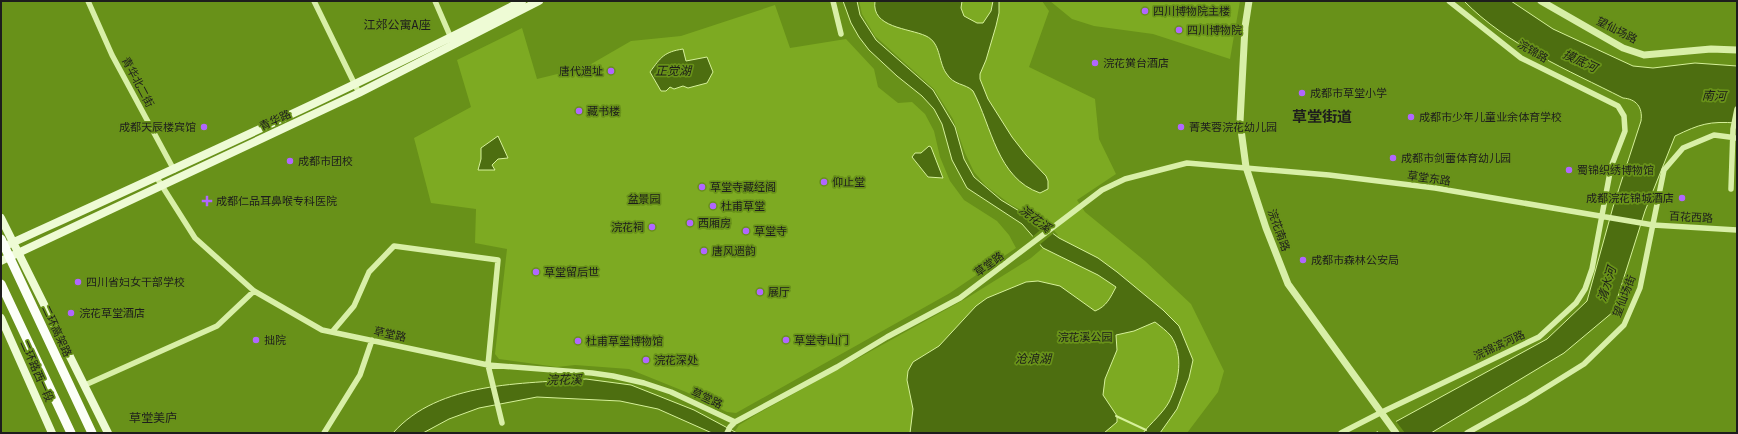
<svg xmlns="http://www.w3.org/2000/svg" width="1738" height="434" viewBox="0 0 1738 434" font-family="'Fira Sans','Noto Sans SC',sans-serif">
	<style>
		.green { fill: #7daa22 }
		.water { fill: #4d6e10; stroke: #d6f19a }
		.pier { fill: #689119 }
		.lines { fill: none; stroke-linecap: round; stroke-linejoin: round }
		.stream { stroke: #d6f19a; stroke-width: 2 }
		.minor { stroke: #d8efa7; stroke-width: 5.5 }
		.tertiary { stroke: #d8efa7; stroke-width: 7 }
		.secondary { stroke: #eefbd5; stroke-width: 8 }
		.trunk { stroke: #fcfff8; stroke-width: 9 }
		.poi-dot { fill: #b166ff; stroke: #689119; stroke-width: 1.5 }
		.labels { text-anchor: middle; stroke-width: 3.5; stroke-linejoin: round; paint-order: stroke }
		.poi-label { font-size: 11px; fill: #1d1d1d; stroke: #689119; text-anchor: start }
		.street-label { font-size: 11px; fill: #1d1d1d; stroke: #689119 }
		.park-label { font-size: 11px; fill: #1c1d1a; stroke: #689119 }
		.neighbourhood-label { font-size: 12px; fill: #1d1d1d; stroke: #689119 }
		.water-label { font-size: 12px; font-style: italic; fill: #1b1c19; stroke: #689119 }
		.district-label { font-size: 15px; font-weight: bold; fill: #1d1d1d; stroke: #689119 }
	</style>
	<rect width="100%" height="100%" fill="#689119"/>
	<path class="green" d="M859 1H1042L1049 11 1029 67 1095 99 1099 139 1116 174 1077 200 1085 212 1145 261 1191 304 1224 371 1218 392 1187 433H734L739 425 757 414 967 298 1031 258 1058 235 1048 224 1010 204 986 186 974 172 965 153 953 119 934 89 875 36 862 14Z
		M1050 1H1240L1230 59 1153 34 1094 26 1072 19Z
		M775 5 790 48 846 39 874 69 878 87 898 103 912 102 925 114 934 131 940 157 950 181 964 200 997 221 1009 235 1016 248 950 293 736 413 727 412 686 392 629 369 575 365 557 367 499 359 495 354 507 249 475 243 476 209 431 203 414 138 471 107 457 60 522 28 537 79 586 67 631 41 681 36Z"/>
	<path class="water" d="M843 1H857L860 15 876 40 933 90 955 127 964 159 974 177 1001 200 1039 223 1059 238 1098 258 1117 272 1163 310 1179 326 1193 360 1189 378 1177 409 1160 433H1143C1151 423 1163 413 1169 402 1179 382 1184 355 1171 336 1167 331 1160 326 1155 322L1134 331 1116 335 1117 350 1105 379 1103 395 1117 416V422L1104 433H910L913 409 907 380 908 371 913 362 939 346 976 306 987 298 1026 282 1038 281 1060 286 1095 311C1107 306 1110 298 1116 287L1098 275 1043 248 1022 224 967 188 952 160 942 124 934 109 922 96 897 76 869 50 859 37 851 23Z
		M875 1H962L961 8 964 16 977 23H983L991 11 993 1H999V13L996 26 986 60 980 74V79L988 99 1012 137 1026 155 1046 176 1048 181V189L1040 193C997 178 992 127 973 91 965 83 954 86 946 73 938 61 941 43 926 36 909 28 871 28 875 1Z
		M1464 1H1511L1553 29 1633 66 1653 68 1695 63 1737 66V123C1709 121 1700 124 1675 136L1645 211 1613 312 1564 353 1431 433H1375L1547 339 1587 301 1613 207 1641 121C1643 107 1636 99 1623 98 1568 70 1507 45 1464 1Z
		M683 49 686 61 707 57 713 72 707 83 688 88 683 86 674 89 670 87 666 91H661L650 72C661 57 664 52 683 49Z
		M498 136 508 158 498 159 492 165 495 170H478L481 159V148Z
		M929 146 931 147 943 178 928 177 912 157 915 153H921Z
		M586 379 631 385 694 410 737 433H712L658 409 620 401 537 397 479 408 449 419 423 433H393C439 381 523 384 586 379Z"/>
	<path class="pier" d="M1046 225 1055 232 1038 246 1031 238Z
		M1395 420 1405 433H1379L1377 430Z"/>
	<g class="lines">
		<path class="stream" d="M1116 416 1146 430"/>
		<path class="minor" d="M88 1 112 55 174 170
			M314 1 359 93
			M435 1 451 38
			M833 1 841 34
			M157 178 195 238 254 291 322 330 488 365 592 373 613 376 644 383 671 392 735 422
			M1731 189 1733 129 1737 109
			M332 332 354 306 369 272 394 246 498 260 488 365 502 423
			M85 385 217 326 254 291
			M324 433 360 375 372 340
			M727 433 730 427 735 422 837 367 887 337 960 298 1102 190 1125 179 1187 163 1329 175 1435 188 1653 225 1737 230
			M1341 433 1382 412 1539 337 1576 303 1585 289 1592 269 1611 167 1625 131 1624 116 1618 106 1521 58 1449 1
			M1467 433 1526 400 1584 364 1624 325 1640 288 1664 170 1683 148 1714 135 1737 138"/>
		<path class="tertiary" d="M1249 1 1245 27 1240 122 1246 167 1266 228 1288 284 1396 433
			M1541 1 1623 48 1644 55 1711 49 1737 50"/>
		<path class="secondary" d="M1 218 108 433
			M1 248C176 168 351 89 522 1
			M1 261 359 93 539 1
			M1 318 52 433"/>
		<path class="trunk" d="M1 239 92 433
			M1 284 71 433"/>
	</g>
	<g class="poi-dot">
		<circle cx="1145" cy="11" r="4"/>
		<circle cx="1179" cy="30" r="4"/>
		<circle cx="1095" cy="63" r="4"/>
		<circle cx="611" cy="71" r="4"/>
		<circle cx="1302" cy="93" r="4"/>
		<circle cx="579" cy="111" r="4"/>
		<circle cx="1411" cy="117" r="4"/>
		<circle cx="204" cy="127" r="4"/>
		<circle cx="1181" cy="127" r="4"/>
		<circle cx="1393" cy="158" r="4"/>
		<circle cx="290" cy="161" r="4"/>
		<circle cx="1569" cy="170" r="4"/>
		<circle cx="824" cy="182" r="4"/>
		<circle cx="702" cy="187" r="4"/>
		<circle cx="1682" cy="198" r="4"/>
		<path d="M205 195h4v4h4v4h-4v4h-4v-4h-4v-4h4z"/>
		<circle cx="713" cy="206" r="4"/>
		<circle cx="690" cy="223" r="4"/>
		<circle cx="652" cy="227" r="4"/>
		<circle cx="746" cy="231" r="4"/>
		<circle cx="704" cy="251" r="4"/>
		<circle cx="1303" cy="260" r="4"/>
		<circle cx="536" cy="272" r="4"/>
		<circle cx="78" cy="282" r="4"/>
		<circle cx="760" cy="292" r="4"/>
		<circle cx="71" cy="313" r="4"/>
		<circle cx="256" cy="340" r="4"/>
		<circle cx="786" cy="340" r="4"/>
		<circle cx="578" cy="341" r="4"/>
		<circle cx="646" cy="360" r="4"/>
	</g>
	<g class="labels">
		<g class="poi-label">
			<text x="1153" y="15">四川博物院主楼</text>
			<text x="1187" y="34">四川博物院</text>
			<text x="1103" y="67">浣花黉台酒店</text>
			<text x="603" y="75" text-anchor="end">唐代遗址</text>
			<text x="1310" y="97">成都市草堂小学</text>
			<text x="587" y="115">藏书楼</text>
			<text x="1419" y="121">成都市少年儿童业余体育学校</text>
			<text x="196" y="131" text-anchor="end">成都天辰楼宾馆</text>
			<text x="1189" y="131">菁芙蓉浣花幼儿园</text>
			<text x="1401" y="162">成都市剑蕾体育幼儿园</text>
			<text x="298" y="165">成都市团校</text>
			<text x="1577" y="174">蜀锦织绣博物馆</text>
			<text x="832" y="186">仰止堂</text>
			<text x="710" y="191">草堂寺藏经阁</text>
			<text x="1674" y="202" text-anchor="end">成都浣花锦城酒店</text>
			<text x="216" y="205">成都仁品耳鼻喉专科医院</text>
			<text x="721" y="210">杜甫草堂</text>
			<text x="698" y="227">西厢房</text>
			<text x="644" y="231" text-anchor="end">浣花祠</text>
			<text x="754" y="235">草堂寺</text>
			<text x="712" y="255">唐风遗韵</text>
			<text x="1311" y="264">成都市森林公安局</text>
			<text x="544" y="276">草堂留后世</text>
			<text x="86" y="286">四川省妇女干部学校</text>
			<text x="768" y="296">展厅</text>
			<text x="79" y="317">浣花草堂酒店</text>
			<text x="264" y="344">拙院</text>
			<text x="794" y="344">草堂寺山门</text>
			<text x="586" y="345">杜甫草堂博物馆</text>
			<text x="654" y="364">浣花深处</text>
		</g>
		<g class="street-label">
			<text transform="translate(1617 30) rotate(27)" y="4">望仙场路</text>
			<text transform="translate(1533 51) rotate(30)" y="4">浣锦路</text>
			<text transform="translate(138 82) rotate(62)" y="4">青华北二街</text>
			<text transform="translate(275 120) rotate(-25)" y="4">青华路</text>
			<text transform="translate(1429 178) rotate(8)" y="4">草堂东路</text>
			<text transform="translate(1691 217) rotate(3)" y="4">百花西路</text>
			<text transform="translate(1279 230) rotate(70)" y="4">浣花南路</text>
			<text transform="translate(989 264) rotate(-36)" y="4">草堂路</text>
			<text transform="translate(1624 296) rotate(-69)" y="4">望仙场街</text>
			<text transform="translate(57 331) rotate(65)" y="4">二环高架路</text>
			<text transform="translate(390 334) rotate(12)" y="4">草堂路</text>
			<text transform="translate(1499 345) rotate(-25)" y="4">浣锦滨河路</text>
			<text transform="translate(37 371) rotate(66)" y="4">二环路西一段</text>
			<text transform="translate(707 398) rotate(25)" y="4">草堂路</text>
		</g>
		<g class="park-label">
			<text x="644" y="203">盆景园</text>
			<text x="1085" y="341">浣花溪公园</text>
		</g>
		<g class="neighbourhood-label">
			<text x="397" y="29">江郊公寓A座</text>
			<text x="153" y="422">草堂美庐</text>
		</g>
		<g class="water-label">
			<text transform="translate(1580 61) rotate(25)" y="4">摸底河</text>
			<text x="673" y="75">正觉湖</text>
			<text transform="translate(1714 96) rotate(2)" y="4">南河</text>
			<text transform="translate(1035 219) rotate(37)" y="4">浣花溪</text>
			<text transform="translate(1607 284) rotate(-73)" y="4">清水河</text>
			<text x="1033" y="363">沧浪湖</text>
			<text transform="translate(564 380) rotate(-1)" y="4">浣花溪</text>
		</g>
		<g class="district-label">
			<text x="1322" y="122">草堂街道</text>
		</g>
	</g>
	<rect width="1738" height="434" fill="none" stroke="#1d1d1d" stroke-width="4"/>
</svg>
